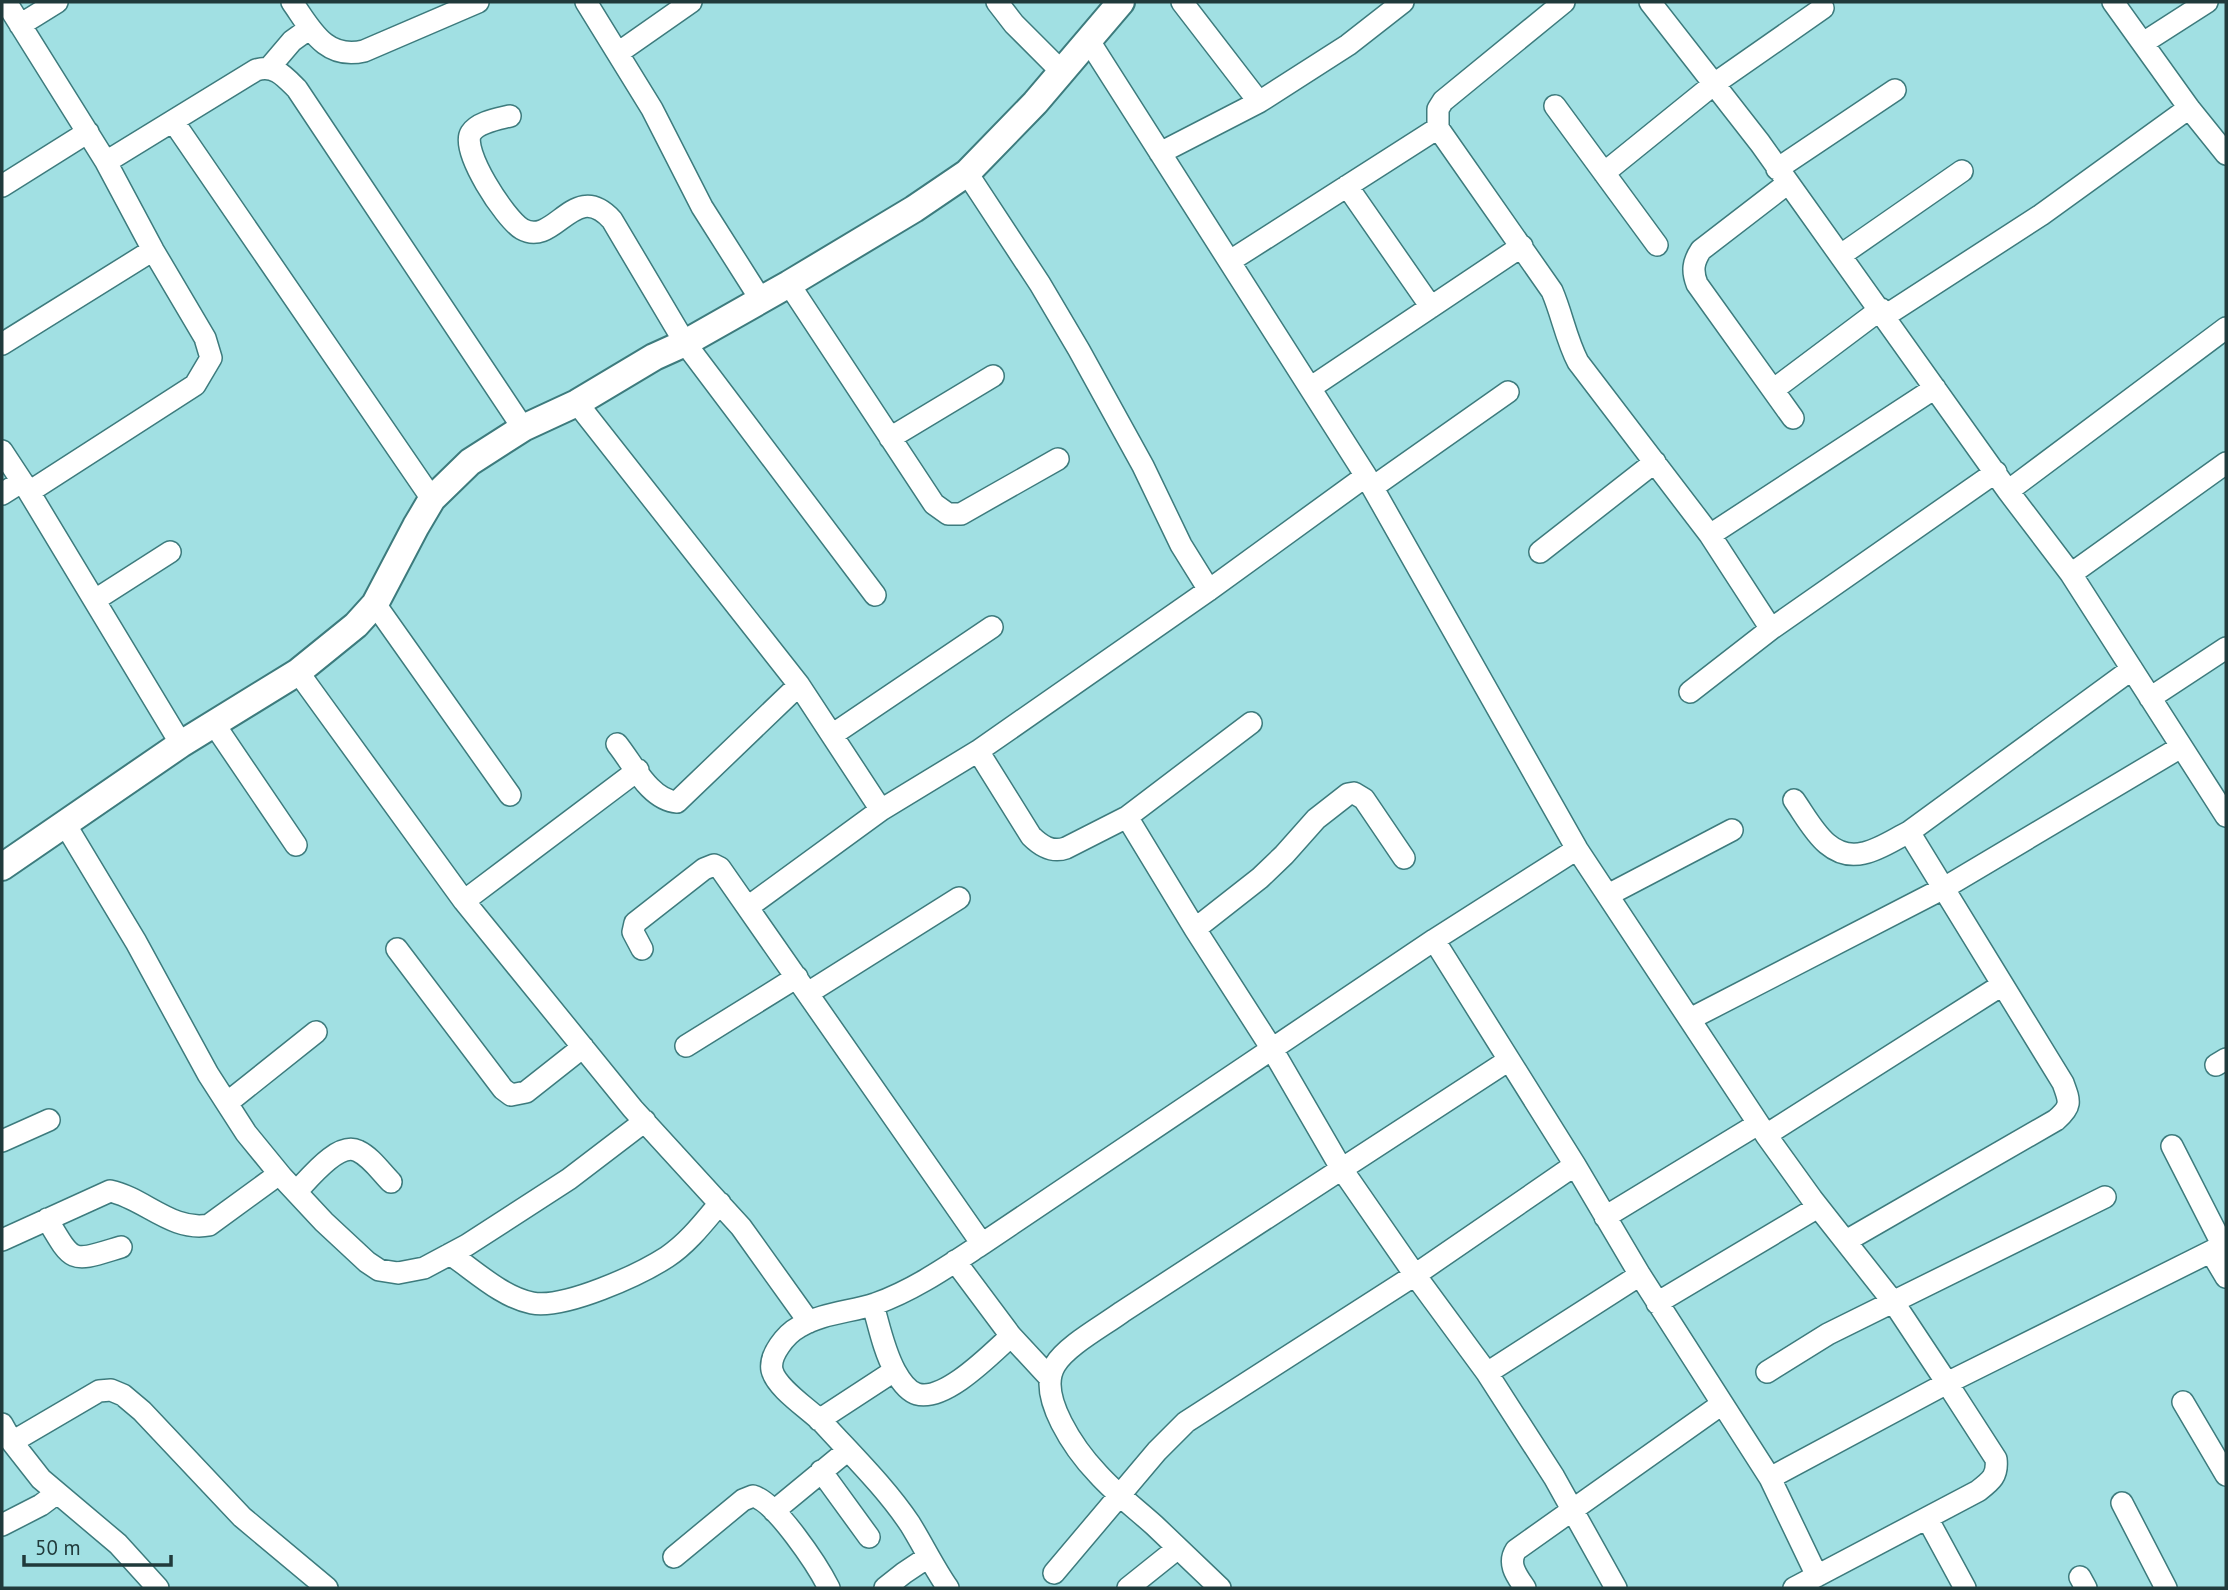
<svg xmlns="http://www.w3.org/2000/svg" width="2228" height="1590" viewBox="0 0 2228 1590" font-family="'PT Sans',sans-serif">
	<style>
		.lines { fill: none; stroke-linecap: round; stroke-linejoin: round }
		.minor-casing { stroke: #3d7b7d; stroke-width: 24 }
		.tertiary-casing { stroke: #3d7b7d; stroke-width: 30 }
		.minor { stroke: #fff; stroke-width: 21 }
		.tertiary { stroke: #fff; stroke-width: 26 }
	</style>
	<rect width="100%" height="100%" fill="#a1e0e3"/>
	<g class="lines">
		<g class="minor-casing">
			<path id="minor" d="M6 2 106 162 153 250 205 338 211 358 195 385 29 492
				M292 2C311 29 325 60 364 51L478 2
				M586 2 652 109 702 207 761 300
				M997 2 1014 24 1062 72
				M1650 2 1760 143 2008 491 2071 574 2226 816
				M2113 2 2189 108 2226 154
				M20 25 57 2
				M1089 41 1366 476
				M2143 43 2207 2
				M618 53 691 2
				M269 68 292 41 310 28
				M1259 102 1348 45 1403 2
				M1555 106 1657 245
				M510 116C498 119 478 122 471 133 460 150 505 219 522 229 555 248 574 178 612 220L685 343 875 595
				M173 121 432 499
				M1438 128V109L1443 101 1564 2
				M1160 153 1259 102 1182 2
				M106 162 256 70C275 64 285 77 297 89L523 428
				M1777 169 1895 90
				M967 173 1040 284 1079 350 1143 466 1181 545 1209 590
				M1604 173 1714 84 1823 8
				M1788 183 1701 250C1693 262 1692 271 1697 284L1793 418
				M2 186 88 132
				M1347 186 1431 307
				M1841 255 1962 171
				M1230 261 1438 128 1552 291C1562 314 1566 339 1578 362L1710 535 1771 629 1996 472
				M789 284 934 504 948 514H961L1058 459
				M1885 316 2041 215 2189 108
				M2 344 153 250
				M1310 388 1522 246
				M1773 390 1881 309
				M577 403 799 685 881 810
				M890 438 993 376
				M2 451 29 492 181 744
				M1373 487 1508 392
				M2008 491 2226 328
				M2 494 21 482
				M1710 535 1935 388
				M1540 552 1655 462
				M2071 574 2226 463
				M95 600 170 552
				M375 604 510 795
				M298 672 464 901 633 1109 741 1227 809 1322
				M1690 692 1771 629
				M2150 698 2226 648
				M214 724 296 845
				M832 735 992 627
				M617 744C633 764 650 800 677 802L799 685
				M978 751 1031 836C1041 846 1052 853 1066 848L1127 817 1195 929 1272 1049 1341 1168 1415 1275 1487 1373 1554 1477 1616 1588
				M1794 800C1811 824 1828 862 1864 853 1879 850 1895 839 1909 832
				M1127 817 1251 723
				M65 824 136 942 208 1074 246 1133 282 1177 324 1222 367 1262 379 1270 398 1273 424 1268 467 1245 569 1179 645 1121
				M1608 895 1732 830
				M464 901 638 770
				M748 907 881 810 978 751 1209 590 1366 476 1577 849 1766 1135 1812 1199 1894 1303 1947 1383 2226 1244
				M1195 929 1260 878 1284 855 1316 819 1348 794 1354 793 1364 799 1404 858
				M1434 940 1575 1165 1640 1275 1770 1478 1817 1576
				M397 949 503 1089 511 1095 526 1092 583 1047
				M642 949 633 932 635 923 704 869 714 865 720 868 982 1244 1434 940 1577 849
				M808 993 959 898
				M1690 1019 1944 888 2181 747
				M686 1046 797 977
				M2216 1065 2226 1059
				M227 1103 316 1032
				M1766 1135 2002 985
				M2 1141 49 1120
				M2172 1146 2223 1246
				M296 1192C309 1179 338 1141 358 1151 371 1157 381 1172 391 1182
				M1605 1217 1758 1124
				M47 1219C74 1265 71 1262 121 1247
				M2 1240 110 1191C144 1198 172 1232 209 1225L279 1174
				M1846 1241 2056 1120C2072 1106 2070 1102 2063 1083L1909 832 2132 669
				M2211 1252 2226 1277
				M450 1254C475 1271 502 1297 532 1303 565 1309 639 1275 667 1257 688 1243 704 1222 720 1203
				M955 1261 1011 1336 1050 1378
				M1657 1303 1818 1207
				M873 1305C879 1326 884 1351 895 1371 900 1380 907 1391 917 1394 945 1402 991 1354 1011 1336
				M1767 1372 1828 1334 2105 1197
				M1487 1373 1640 1275
				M2183 1402 2226 1475
				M819 1420 894 1371
				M2 1424 12 1442 41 1479 118 1544 158 1588
				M12 1442 99 1391 111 1390 123 1395 142 1411 242 1517 327 1588
				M821 1471 869 1537
				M1770 1478 1947 1383 1996 1459C1998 1476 1991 1481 1978 1491L1794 1588
				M2122 1503 2166 1588
				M774 1511 848 1450
				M1927 1518 1965 1588
				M2 1525 41 1505 57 1493
				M674 1557 743 1500 753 1496C776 1502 818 1566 829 1588
				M1054 1573 1157 1451 1186 1422 1415 1275 1575 1165
				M2080 1577 2086 1588
				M885 1588 904 1573 928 1557
				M948 1588C934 1568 923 1545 910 1524 885 1487 853 1456 823 1423 809 1409 776 1388 772 1370 769 1355 786 1334 799 1327 821 1313 851 1312 875 1304 914 1290 947 1267 982 1244
				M1128 1588 1178 1548
				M1220 1588C1198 1567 1176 1546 1154 1525 1135 1508 1115 1493 1098 1474 1077 1452 1036 1396 1055 1365 1066 1346 1103 1326 1122 1312L1509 1060
				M1525 1588C1517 1576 1507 1564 1516 1550L1722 1404"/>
		</g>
		<g class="tertiary-casing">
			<path id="tertiary" d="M2 867 181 744 298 672 356 625 375 604 416 526 432 499 470 462 523 428 577 403 654 357 685 343 789 284 914 209 967 173 1035 103 1121 2"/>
		</g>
		<use href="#minor" class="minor"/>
		<use href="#tertiary" class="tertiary"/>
	</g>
	<rect width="2228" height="1590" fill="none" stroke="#203a3b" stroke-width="7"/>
	<path d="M24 1555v10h147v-10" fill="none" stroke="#203a3b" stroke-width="3.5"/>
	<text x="35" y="1555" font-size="21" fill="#203a3b" stroke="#a1e0e3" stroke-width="5" paint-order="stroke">50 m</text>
</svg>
